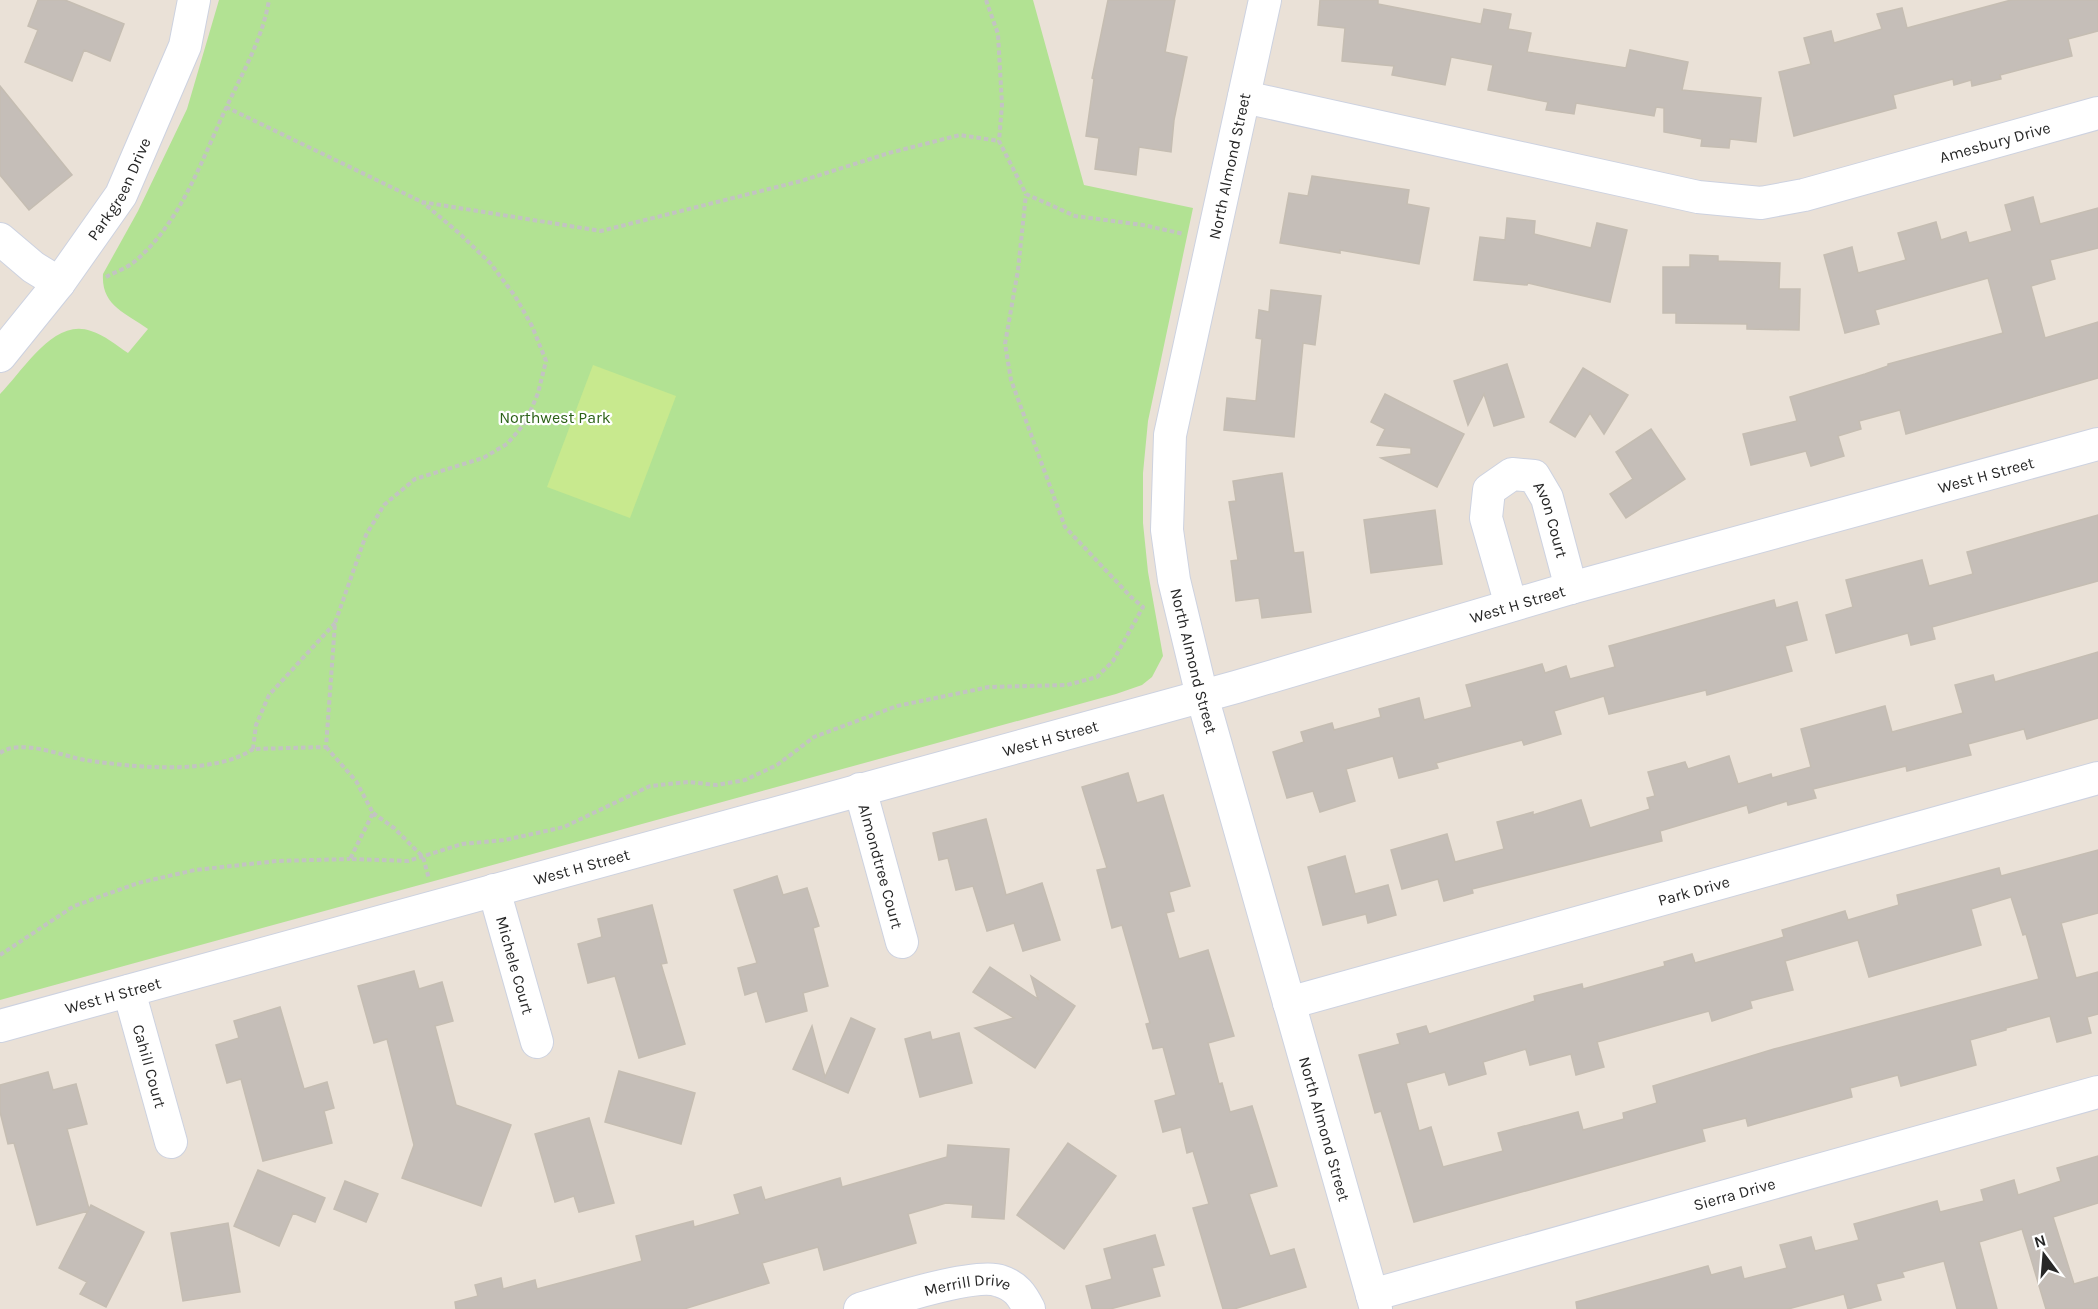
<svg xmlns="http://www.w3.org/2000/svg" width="2098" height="1309" viewBox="0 0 2098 1309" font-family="Karla,sans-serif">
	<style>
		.green { fill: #b2e293 }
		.pitch { fill: #c8e98e }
		.building { fill: #c5beb8; stroke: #c5bdb2; stroke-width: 1.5; fill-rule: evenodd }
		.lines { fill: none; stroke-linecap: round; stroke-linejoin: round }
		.street-casing { stroke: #cdd2e0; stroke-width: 34 }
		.path { stroke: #c3c3c3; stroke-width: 4; stroke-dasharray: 4.5 3; stroke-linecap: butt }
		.street { stroke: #fff; stroke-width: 32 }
		.labels { text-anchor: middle; stroke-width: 4.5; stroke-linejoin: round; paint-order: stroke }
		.street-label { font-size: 16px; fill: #272727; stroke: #fff }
		.park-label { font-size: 16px; fill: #2c6218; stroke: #fff }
	</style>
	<rect width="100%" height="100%" fill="#eae1d7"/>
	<path class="green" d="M219 0H1033L1084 185 1193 208 1148 421 1143 473V523L1148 572 1163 656 1152 677 1142 685 1116 694 0 1000V394C23 371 54 317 91 331 104 335 116 345 128 353L148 329C126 313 101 306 103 274L138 211 187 109Z"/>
	<path class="pitch" d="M593 365 676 396 630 518 547 487Z"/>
	<path class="building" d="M38 0H65L124 24 110 61 84 50 72 81 25 62 38 30 28 26Z
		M1108 0H1175L1165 52 1187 57 1174 120 1171 152 1139 147 1136 175 1095 169 1099 138 1086 136 1094 79 1092 78Z
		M1320 0H1378V4L1481 24 1484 9 1511 14 1508 29 1531 33 1527 52 1626 68 1630 50 1688 62 1682 90 1761 98 1756 142 1730 139 1729 148 1701 146 1702 139 1664 132V108L1656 107 1654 116 1576 103 1574 114 1546 110 1548 102 1488 90 1493 65 1451 57 1445 85 1392 75 1394 66 1342 61 1345 28 1318 25Z
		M2011 0H2098V31L2068 39 2072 56 2000 75 2001 79 1972 86 1971 80 1954 85 1953 79 1893 95 1896 108 1794 136 1779 72 1811 64 1804 38 1831 31 1834 43 1882 29 1877 14 1902 8 1907 28Z
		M0 86 72 175 29 210 0 175Z
		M1312 176 1409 190 1407 204 1429 208 1419 264 1340 250V253L1280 243 1289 193 1308 196Z
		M2033 197 2040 224 2098 208V248L2050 260 2055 279 2031 286 2045 338 2098 322V378L1906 434 1900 410 1859 421 1861 429 1838 436 1844 456 1811 466 1806 451 1751 465 1743 434 1797 421 1790 397 1865 374 1888 366V364L2003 333 1988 278 1875 310 1879 324 1845 333 1824 255 1852 247 1858 273 1906 260 1898 233 1936 222 1941 240 1966 232 1969 243 2012 231 2005 205Z
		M1507 218 1535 221 1534 234 1591 248 1597 223 1627 230 1610 302 1528 283 1527 285 1474 280 1480 237 1505 240Z
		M1690 255 1718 256V261L1780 263 1779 289H1800L1799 330 1747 329V324L1676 323V313H1663V267H1690Z
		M1271 290 1321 296 1315 345 1303 343 1294 437 1224 430 1227 398 1256 401 1262 339 1256 338 1259 310 1269 312Z
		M1507 364 1524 417 1494 426 1484 394 1468 425 1454 381Z
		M1583 368 1628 395 1604 434 1590 413 1575 437 1550 422Z
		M1385 394 1464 434 1437 487 1381 458 1411 454V448L1377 445 1385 429 1371 422Z
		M1651 429 1685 479 1626 518 1610 494 1633 479 1616 452Z
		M1282 473 1294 553 1303 552 1311 612 1262 618 1259 598 1236 601 1231 561 1238 560 1229 502 1236 501 1233 481Z
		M1435 510 1442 564 1371 573 1364 520Z
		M2098 515V581L1932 627 1935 639 1911 645 1908 633 1836 653 1826 615 1853 607 1846 580 1922 560 1929 586 1973 574 1967 552Z
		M1774 600 1776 608 1797 602 1807 640 1785 646 1792 671 1707 695 1706 690 1609 714 1604 696 1554 711 1561 734 1524 745 1522 740 1436 763 1438 768 1399 778 1393 756 1346 769 1355 801 1320 812 1313 791 1287 798 1273 752 1304 742 1301 732 1332 723 1334 730 1381 717 1379 709 1419 698 1424 720 1472 707 1466 685 1542 664 1545 673 1566 666 1570 679 1615 667 1609 646Z
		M2098 652V718L2027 739 2024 729 1968 744 1971 755 1907 771 1906 766 1813 789 1816 798 1788 805 1787 801 1749 813 1747 805 1660 831 1662 841 1472 889 1473 893 1444 901 1438 879 1402 889 1391 850 1447 834 1455 862 1504 849 1497 822 1533 812V815L1581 800 1590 828 1650 809 1647 798 1655 796 1648 772 1685 762 1688 769 1729 756 1738 784 1771 774 1772 778 1811 767 1801 729 1885 706 1892 732 1963 713 1955 685 1993 675 1995 682Z
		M1128 773 1137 803 1163 795 1190 886 1169 892 1174 911 1166 913 1179 959 1208 950 1234 1036 1208 1043 1219 1084 1222 1083 1230 1112 1252 1106 1277 1186 1249 1194 1270 1256 1294 1249 1306 1287 1234 1309H1223L1193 1208 1209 1204 1193 1151 1187 1153 1181 1127 1163 1132 1155 1101 1176 1095 1163 1047 1153 1049 1146 1024 1150 1023 1122 925 1112 928 1097 870 1107 868 1082 787Z
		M986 819 1006 895 1042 883 1060 940 1023 951 1014 923 987 931 973 886 956 890 948 858 939 860 933 833Z
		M2098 850V913L2061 923 2076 978 2098 972V1014L2087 1017 2091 1033 2057 1042 2050 1016 2006 1028V1030L1970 1040 1976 1065 1901 1086 1898 1075 1850 1088 1852 1097 1748 1126 1746 1118 1702 1129 1705 1141 1414 1222 1381 1111 1375 1113 1359 1055 1400 1044 1397 1034 1426 1026 1429 1034 1535 1001 1534 996 1582 984 1583 989 1665 966 1664 962 1692 954 1695 963 1784 937 1782 930 1845 911 1848 920 1899 905 1897 895 1999 868 2001 876ZM2011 897 2023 935 2026 934 2039 979 1774 1049 1653 1086 1657 1103 1623 1113 1624 1119 1583 1130 1578 1112 1498 1133 1503 1151 1443 1167 1431 1127 1419 1131 1406 1083 1445 1072 1449 1085 1486 1074 1483 1062 1526 1049 1530 1065 1571 1054 1576 1075 1604 1067 1597 1042 1709 1011 1712 1021 1752 1008 1750 1001 1793 990 1785 961 1858 940 1869 977 1981 945 1971 909Z
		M1345 856 1355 894 1388 885 1396 915 1368 923 1366 914 1323 925 1308 867Z
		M777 876 783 895 807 888 819 926 813 928 828 986 803 993 807 1011 766 1022 757 991 745 995 738 968 757 963 734 890Z
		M652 905 667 963 661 964 685 1044 639 1058 615 976 588 983 578 944 602 937 598 919Z
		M990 967 1038 999 1031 976 1075 1006 1035 1068 975 1028 1014 1018 973 992Z
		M414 971 419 989 442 982 453 1021 435 1026 456 1105 511 1125 481 1206 402 1178 414 1145 387 1039 374 1043 358 986Z
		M280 1007 304 1089 327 1082 334 1108 324 1111 332 1143 263 1161 241 1079 227 1083 216 1045 239 1038 234 1021Z
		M851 1018 875 1029 848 1093 793 1069 812 1026 825 1077Z
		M930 1032 932 1040 959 1033 972 1083 920 1097 905 1039Z
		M619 1071 695 1093 681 1144 605 1122Z
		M48 1072 53 1090 76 1084 87 1124 67 1129 89 1209 91 1205 144 1232 106 1307 80 1294 87 1282 59 1268 88 1211 37 1225 14 1143 8 1144 0 1112V1085Z
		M589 1118 614 1203 579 1212 574 1196 555 1202 535 1134Z
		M1068 1143 1116 1176 1064 1249 1017 1215Z
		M948 1145 1009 1149 1004 1219 972 1217 973 1205 946 1203 908 1214 916 1243 824 1270 818 1247 762 1263 769 1283 684 1309H456L455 1302 478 1296 475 1285 501 1278 503 1289 535 1280 537 1289 642 1261 636 1236 693 1221 694 1227 740 1214 734 1195 761 1187 765 1200 840 1178 842 1187 947 1157Z
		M2098 1156V1203L2053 1217 2074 1284 2098 1277V1309H2046L2022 1229 1979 1242 1997 1309H1957L1944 1261 1902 1272 1904 1277 1876 1284 1881 1300 1848 1309 1844 1294 1788 1309H1577L1576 1302 1708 1266 1711 1275 1741 1267 1744 1279 1787 1268 1780 1245 1811 1237 1815 1251 1859 1240 1854 1224 1937 1201 1940 1212 1984 1201 1981 1190 2014 1180 2018 1195 2061 1181 2057 1168Z
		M258 1170 325 1198 315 1222 293 1213 279 1246 234 1226Z
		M345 1181 378 1194 366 1222 334 1209Z
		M228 1223 240 1292 183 1301 171 1233Z
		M1155 1235 1164 1265 1152 1268 1160 1296 1110 1309H1092L1086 1286 1112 1279 1104 1249Z"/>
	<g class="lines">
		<g class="street-casing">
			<g id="street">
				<path id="s1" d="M1265 0 1170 435 1167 530 1174 580 1202 696 1376 1309"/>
				<path id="s2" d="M1244 97 1698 197 1761 203 1804 195 2098 113"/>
				<path d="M0 239 33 267 59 283"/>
				<path id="s3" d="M0 356 59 283 121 195 185 46 194 0"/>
				<path id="s4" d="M1511 605 1486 518 1489 490 1512 474 1534 476 1547 498 1571 588"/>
				<path id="s5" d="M860 789 902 942"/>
				<path id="s6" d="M494 890 537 1042"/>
				<path id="s7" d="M129 991 171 1142"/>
				<path id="s8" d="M1289 1003 2098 778"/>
				<path id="s9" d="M0 1026 1236 687 1571 588 2098 444"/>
				<path id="s10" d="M1372 1295 2098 1092"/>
				<path id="s11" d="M860 1309C886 1301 977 1272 1000 1281 1016 1286 1022 1295 1029 1309"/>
			</g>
		</g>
		<path class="path" d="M986 0 998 34 1002 105 999 141 1026 194 1075 216 1143 225 1184 234
			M226 107 422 202 601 231 801 181 889 153 960 135 999 141
			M106 277C115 272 127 268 134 262 181 223 202 159 227 106 243 72 263 37 269 0
			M335 623 269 695 256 725 253 749 326 747 335 623 366 535 384 505 415 479 483 458 507 444 526 422 538 393 546 361 532 326 515 296 491 264 459 233 422 202
			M326 747 356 781 373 813 350 859 408 861 462 844 505 840 564 827 650 786 688 782 716 785 745 780 777 765 814 737 897 706 989 687 1067 685 1097 677 1113 661 1143 607 1131 597 1065 527 1011 380 1005 344 1018 270 1026 194
			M0 753C21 738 62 756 85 760 131 767 214 776 253 749
			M373 813 394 828 423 857 429 879
			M0 955 74 906 138 883 195 870 277 861 350 859"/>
		<use href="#street" class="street"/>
	</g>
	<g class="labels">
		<g class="street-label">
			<text dy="6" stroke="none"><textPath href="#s2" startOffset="770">Amesbury Drive</textPath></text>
			<text transform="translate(1229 166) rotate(-78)" y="6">North Almond Street</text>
			<text dy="6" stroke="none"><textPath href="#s3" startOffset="206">Parkgreen Drive</textPath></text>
			<text dy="6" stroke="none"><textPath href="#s9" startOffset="2061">West H Street</textPath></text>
			<text dy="6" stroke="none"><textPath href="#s4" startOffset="216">Avon Court</textPath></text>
			<text dy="6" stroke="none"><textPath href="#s9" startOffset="1575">West H Street</textPath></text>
			<text dy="6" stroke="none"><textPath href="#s1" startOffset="674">North Almond Street</textPath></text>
			<text dy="6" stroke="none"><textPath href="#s9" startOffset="1089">West H Street</textPath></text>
			<text dy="6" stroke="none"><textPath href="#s5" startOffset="80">Almondtree Court</textPath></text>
			<text dy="6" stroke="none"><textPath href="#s9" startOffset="603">West H Street</textPath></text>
			<text dy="6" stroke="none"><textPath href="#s8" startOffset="420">Park Drive</textPath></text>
			<text dy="6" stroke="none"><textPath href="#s6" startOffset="78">Michele Court</textPath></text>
			<text dy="6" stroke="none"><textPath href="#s9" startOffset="117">West H Street</textPath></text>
			<text dy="6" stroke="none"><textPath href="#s7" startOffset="78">Cahill Court</textPath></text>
			<text dy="6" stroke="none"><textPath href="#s1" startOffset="1160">North Almond Street</textPath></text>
			<text dy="6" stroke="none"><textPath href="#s10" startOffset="376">Sierra Drive</textPath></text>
			<text dy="6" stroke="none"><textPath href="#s11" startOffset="111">Merrill Drive</textPath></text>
		</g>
		<g class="park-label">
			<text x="555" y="423">Northwest Park</text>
		</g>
	</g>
	<g transform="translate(2044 1255) rotate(344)" stroke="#ffffff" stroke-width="4.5" paint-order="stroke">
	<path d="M0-4.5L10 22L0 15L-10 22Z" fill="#272727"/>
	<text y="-9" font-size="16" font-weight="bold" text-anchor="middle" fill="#272727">N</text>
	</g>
</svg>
